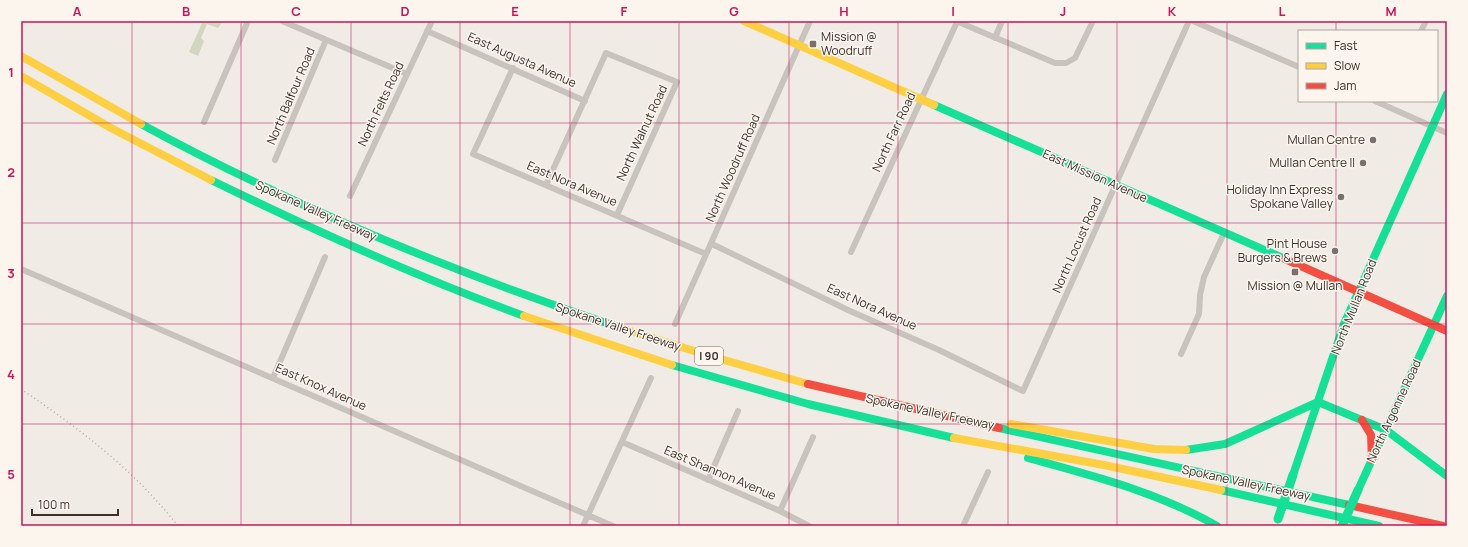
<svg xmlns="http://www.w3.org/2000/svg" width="1468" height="547" viewBox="0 0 1468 547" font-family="Manrope,sans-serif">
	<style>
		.green { fill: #d1d6bf }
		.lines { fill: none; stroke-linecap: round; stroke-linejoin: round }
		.street { stroke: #c9c3be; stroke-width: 6 }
		.fast { stroke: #16e098; stroke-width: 8 }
		.slow { stroke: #ffcf43; stroke-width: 8 }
		.jam { stroke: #f24e42; stroke-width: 8 }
		.rail { stroke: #b1aca8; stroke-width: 1.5; stroke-dasharray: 1 3; stroke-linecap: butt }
		.fast-bridge { stroke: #16e098; stroke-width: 9 }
		.grid { fill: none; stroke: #c2185b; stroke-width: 1; stroke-opacity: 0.55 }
		.poi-dot { fill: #7a716c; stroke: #fbf5ee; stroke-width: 1.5 }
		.labels { text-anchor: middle; stroke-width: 3; stroke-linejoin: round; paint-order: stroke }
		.shield { fill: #fbf5ee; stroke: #756b66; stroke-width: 1 }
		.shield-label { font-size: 11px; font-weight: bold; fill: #3b302b }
		.poi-label { font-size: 12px; fill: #3b302b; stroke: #fbf5ee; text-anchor: end }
		.street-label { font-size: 12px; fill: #3b302b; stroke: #fbf5ee }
		.neatline { fill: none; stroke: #c2185b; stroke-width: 1.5 }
		.grid-label { font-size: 13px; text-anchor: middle; font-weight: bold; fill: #c2185b }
	</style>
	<rect width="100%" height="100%" fill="#f0ebe5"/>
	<path class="green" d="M203 21H223L218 28 207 24 201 38 204 41 198 56 189 52Z"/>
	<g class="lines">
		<path class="street" d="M282 21 407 74
			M956 21 1055 63H1066L1075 58 1093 21
			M1193 21 1299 67
			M427 31 585 101
			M1421 31 1426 21
			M995 38 1002 21
			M513 68 473 154 706 254
			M1375 101 1447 133
			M204 122 248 21
			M275 160 326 40
			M546 185 606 53 677 82 617 215
			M350 196 432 21
			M712 244 850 311 939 350 1023 391 1189 21
			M851 252 957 22
			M21 269 613 526
			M675 324 810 21
			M1181 354 1199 314 1200 295 1204 277 1224 233
			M273 378 325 257
			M622 442 780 511 809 526
			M708 480 738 411
			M780 511 813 437
			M583 526 651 378
			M963 526 988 472"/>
		<path class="fast" d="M934 105 1285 259
			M141 124C295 208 458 274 624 329
			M211 180C313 230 417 277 524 316
			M672 365 808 404 954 438
			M999 428 1349 505
			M1186 450 1225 444 1318 402 1386 430 1447 476
			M1028 458C1093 476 1158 492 1217 526
			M1293 475 1344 324 1447 94
			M1221 490 1379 526
			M1358 490 1447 296"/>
		<path class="slow" d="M744 21 934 105
			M21 56 141 124
			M21 76 111 128 211 180
			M524 316 672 365
			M624 329 710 356 808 384
			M1011 424 1154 449 1186 450
			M954 438 1104 465 1221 490"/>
		<path class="jam" d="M1285 259 1447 331
			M808 384 999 428
			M1362 420 1371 435 1372 460
			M1349 505 1443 526"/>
		<path class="rail" d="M21 389C81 430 132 468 178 526"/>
		<path class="fast-bridge" d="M1278 519 1293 475
			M1342 526 1358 490"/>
	</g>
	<path class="grid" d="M132 21V526M241 21V526M351 21V526M460 21V526M570 21V526M679 21V526M789 21V526M898 21V526M1008 21V526M1117 21V526M1227 21V526M1336 21V31M1336 101V526M21 123H1447M21 223H1447M21 324H1447M21 424H1447"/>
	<g class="poi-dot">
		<rect x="809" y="40" width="8" height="8" rx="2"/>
		<circle cx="1373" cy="140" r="4"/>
		<circle cx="1363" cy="163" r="4"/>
		<circle cx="1341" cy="197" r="4"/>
		<circle cx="1335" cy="251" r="4"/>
		<rect x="1291" y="268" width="8" height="8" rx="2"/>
	</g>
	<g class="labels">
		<rect class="shield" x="695" y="347" width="28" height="18" rx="3"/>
		<g class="shield-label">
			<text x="709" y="360">I 90</text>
		</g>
		<g class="poi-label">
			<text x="821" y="41" text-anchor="start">Mission @<tspan x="821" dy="14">Woodruff</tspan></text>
			<text x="1365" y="144">Mullan Centre</text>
			<text x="1355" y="167">Mullan Centre II</text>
			<text x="1333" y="194">Holiday Inn Express<tspan x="1333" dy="14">Spokane Valley</tspan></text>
			<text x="1327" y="248">Pint House<tspan x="1327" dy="14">Burgers &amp; Brews</tspan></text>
			<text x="1295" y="290" text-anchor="middle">Mission @ Mullan</text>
		</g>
		<g class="street-label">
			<text transform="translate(522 60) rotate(24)" y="4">East Augusta Avenue</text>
			<text transform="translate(291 96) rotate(-67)" y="4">North Balfour Road</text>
			<text transform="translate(381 104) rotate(-65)" y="4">North Felts Road</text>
			<text transform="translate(894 132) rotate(-65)" y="4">North Farr Road</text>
			<text transform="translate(642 133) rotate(-65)" y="4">North Walnut Road</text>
			<text transform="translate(733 168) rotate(-66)" y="4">North Woodruff Road</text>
			<text transform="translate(1095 176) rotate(24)" y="4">East Mission Avenue</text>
			<text transform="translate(572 184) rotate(23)" y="4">East Nora Avenue</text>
			<text transform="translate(316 211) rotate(24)" y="4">Spokane Valley Freeway</text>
			<text transform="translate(1077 245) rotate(-66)" y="4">North Locust Road</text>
			<text transform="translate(872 307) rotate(24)" y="4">East Nora Avenue</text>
			<text transform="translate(1354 307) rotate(-68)" y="4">North Mullan Road</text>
			<text transform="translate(618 327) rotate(18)" y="4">Spokane Valley Freeway</text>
			<text transform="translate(321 387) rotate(24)" y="4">East Knox Avenue</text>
			<text transform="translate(1394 411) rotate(-65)" y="4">North Argonne Road</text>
			<text transform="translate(930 412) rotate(12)" y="4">Spokane Valley Freeway</text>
			<text transform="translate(720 473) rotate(23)" y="4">East Shannon Avenue</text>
			<text transform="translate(1246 483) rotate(12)" y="4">Spokane Valley Freeway</text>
		</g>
	</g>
	<rect width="1468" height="547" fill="none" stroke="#fbf5ee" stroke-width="44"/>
	<rect x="1298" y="30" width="140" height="72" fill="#fbf5ee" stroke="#aea6a0"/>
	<rect x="1306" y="43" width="20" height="6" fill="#16e098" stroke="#aea6a0"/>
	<text x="1334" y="50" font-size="12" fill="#3b302b">Fast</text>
	<rect x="1306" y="63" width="20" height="6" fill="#ffcf43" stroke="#aea6a0"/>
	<text x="1334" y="70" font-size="12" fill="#3b302b">Slow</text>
	<rect x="1306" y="83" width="20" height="6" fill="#f24e42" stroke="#aea6a0"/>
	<text x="1334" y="90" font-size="12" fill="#3b302b">Jam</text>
	<path d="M32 509v6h86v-6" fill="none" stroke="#3b302b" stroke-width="2"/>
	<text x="38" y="509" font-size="12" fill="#3b302b" stroke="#fbf5ee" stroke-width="3" paint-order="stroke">100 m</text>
	<rect x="22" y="22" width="1424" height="503" class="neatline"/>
	<g class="grid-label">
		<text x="77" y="16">A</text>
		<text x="186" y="16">B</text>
		<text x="296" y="16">C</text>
		<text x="405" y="16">D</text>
		<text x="515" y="16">E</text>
		<text x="624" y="16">F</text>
		<text x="734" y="16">G</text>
		<text x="844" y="16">H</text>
		<text x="953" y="16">I</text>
		<text x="1063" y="16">J</text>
		<text x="1172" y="16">K</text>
		<text x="1282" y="16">L</text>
		<text x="1391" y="16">M</text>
		<text x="11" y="77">1</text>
		<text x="11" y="177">2</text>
		<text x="11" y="278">3</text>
		<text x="11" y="379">4</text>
		<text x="11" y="479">5</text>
	</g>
</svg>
